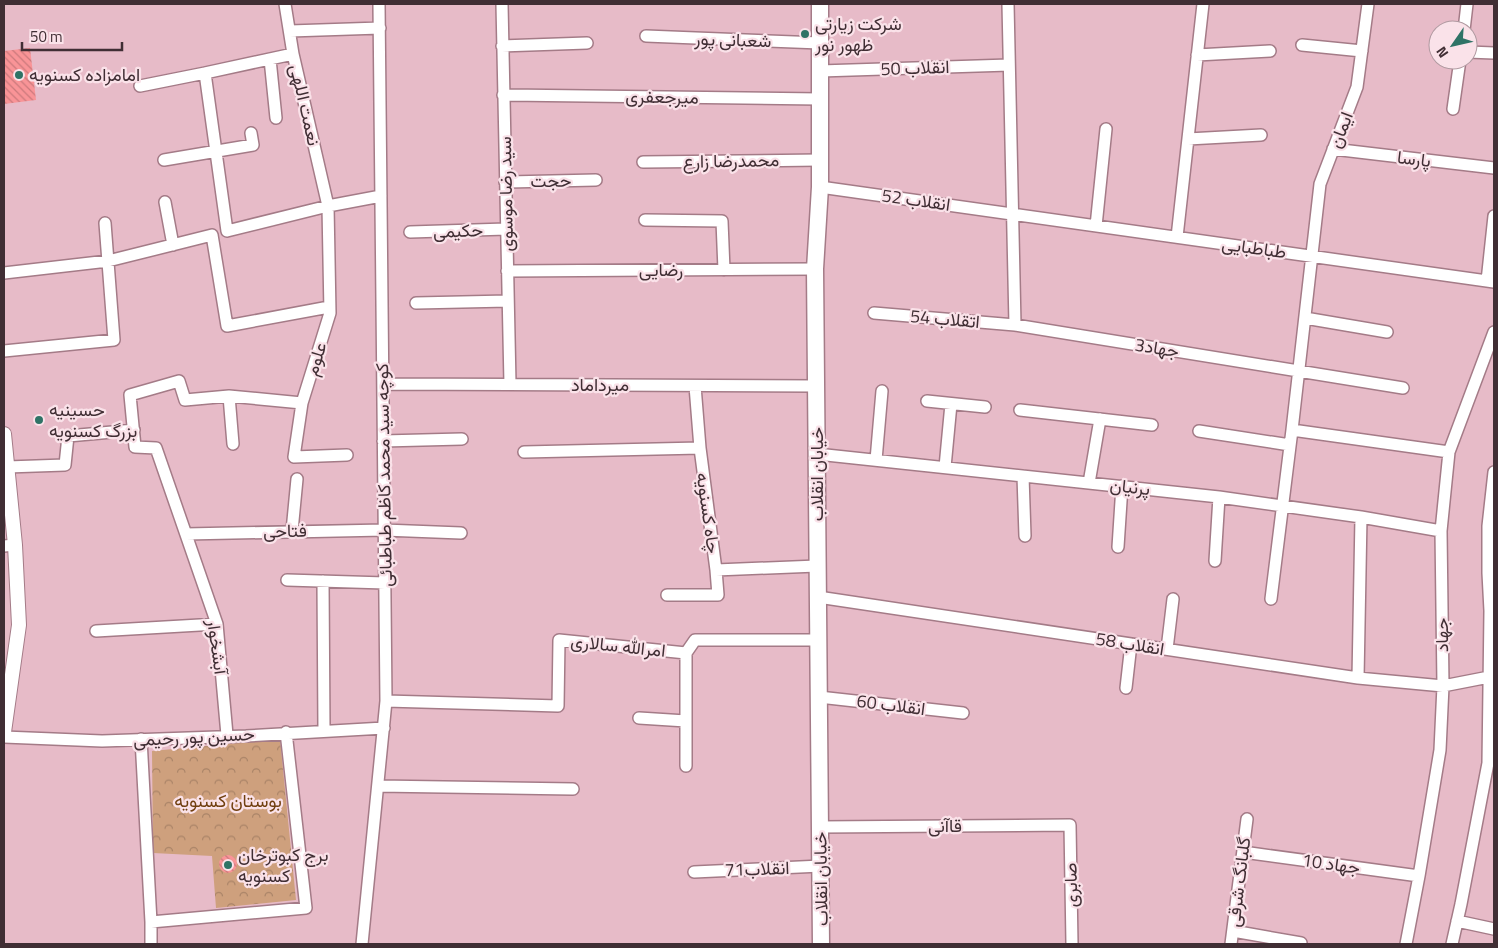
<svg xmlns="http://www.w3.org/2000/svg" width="1498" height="948" viewBox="0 0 1498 948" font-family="'Titillium Web',Vazirmatn,sans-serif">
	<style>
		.park { fill: url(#park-crowns) }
		.building { fill: url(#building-back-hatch) }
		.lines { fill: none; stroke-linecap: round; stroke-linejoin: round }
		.minor-casing { stroke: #a47b87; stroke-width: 14 }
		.tertiary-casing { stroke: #a47b87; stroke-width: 16 }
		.secondary-casing { stroke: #a47b87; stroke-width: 19 }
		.minor { stroke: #fff; stroke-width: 11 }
		.tertiary { stroke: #fff; stroke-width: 14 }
		.secondary { stroke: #fff; stroke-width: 16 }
		.poi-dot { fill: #2f7366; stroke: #fae2e9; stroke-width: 2 }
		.labels { text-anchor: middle; stroke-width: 4.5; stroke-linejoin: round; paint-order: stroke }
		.poi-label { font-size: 18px; fill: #402e34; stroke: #fae2e9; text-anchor: start }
		.street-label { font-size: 18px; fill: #402e34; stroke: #fae2e9 }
		.park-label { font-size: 18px; fill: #703f0f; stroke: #fae2e9 }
	</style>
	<defs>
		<pattern id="park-crowns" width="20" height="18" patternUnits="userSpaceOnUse" patternTransform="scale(1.25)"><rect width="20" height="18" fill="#cea07d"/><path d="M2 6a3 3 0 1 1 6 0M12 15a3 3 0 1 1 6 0" fill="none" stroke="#a98367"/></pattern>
		<pattern id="building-back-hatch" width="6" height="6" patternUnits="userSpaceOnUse" patternTransform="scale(1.25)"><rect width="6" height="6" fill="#f99497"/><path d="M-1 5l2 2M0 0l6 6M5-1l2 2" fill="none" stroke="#cb797c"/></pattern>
	</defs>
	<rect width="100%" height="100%" fill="#e7bbc8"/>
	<path class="park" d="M280 739 296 900 216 908 212 856 153 853 152 751Z"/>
	<path class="building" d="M30 48 36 100 4 104V51Z
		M219 864a9 9 0 1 1 18 0a9 9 0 1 1-18 0Z"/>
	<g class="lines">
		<g class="minor-casing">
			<path id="minor" d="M285 4 293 54 328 206 330 313 302 403 294 457 347 455
				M502 4 510 384
				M1008 4 1015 325
				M1464 30 1467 4
				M290 31 380 28
				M646 36 820 43
				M1302 45 1362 51
				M502 46 587 43
				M1468 52 1494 53
				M293 54 205 73 227 231 328 206 381 196
				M1197 55 1270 51
				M270 59 276 118
				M820 71 1009 65
				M140 86 205 73
				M503 95 820 99
				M1453 109 1460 60
				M1188 139 1261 135
				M1333 149 1494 168
				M164 160 253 145 251 133
				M643 162 820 160
				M505 182 596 180
				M820 187 1494 282
				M165 202 173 245
				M645 220 722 221 724 270
				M1096 226 1106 129
				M410 232 506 229
				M1177 237 1203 4
				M507 271 815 269
				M4 273 108 261 212 235 227 326 329 307
				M1487 281 1494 216
				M416 303 508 301
				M874 313 1015 325 1403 388
				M1305 318 1387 332
				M4 351 114 340 105 223
				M383 384 816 386
				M695 386 700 448 716 570 817 566
				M229 396 233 444
				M927 401 985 407
				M1020 410 1152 425
				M1292 430 1449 452
				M1199 431 1290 445
				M383 441 462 439
				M524 452 700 448
				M817 454 1219 497 1361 517 1441 531
				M876 460 882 391
				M7 467 65 465 68 436 134 430
				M945 467 951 404
				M1023 476 1025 536
				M1089 483 1100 419
				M292 531 297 479
				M186 534 384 530 461 533
				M4 546 15 545
				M1118 547 1122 486
				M1215 561 1219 497
				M287 580 385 583
				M323 581 324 731
				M667 595H718L716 570
				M818 597 1358 678 1443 686 1489 677H1494
				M1271 599 1292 430 1320 184 1357 87 1368 4
				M96 631 217 624
				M1167 649 1173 599
				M1358 678 1361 517
				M1126 688 1131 644
				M819 697 963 713
				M386 701 558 706 559 640 686 653 695 640H819
				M639 718 686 721
				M227 735 217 624 156 448 135 447 130 395 179 381 185 400 229 396 302 403
				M4 737 102 741 246 736 384 728
				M141 739 151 922 306 908 286 732
				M686 766V653
				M378 786 573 789
				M820 827 1070 825 1072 944
				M1243 852 1419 876
				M694 872 821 866
				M1457 921 1494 929
				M151 922V944
				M1233 931 1301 943
				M362 944 386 701 379 4
				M1231 944 1247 819
				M1406 944 1419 876 1440 750 1443 686 1441 531 1449 452 1494 332
				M1452 944 1461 904 1488 763 1490 611 1488 573V526L1494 472"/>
		</g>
		<g class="tertiary-casing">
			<path id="tertiary" d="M4 434 15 545 19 625 4 732"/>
		</g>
		<g class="secondary-casing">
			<path id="secondary" d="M820 4V187L815 269 821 944"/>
		</g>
		<use href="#minor" class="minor"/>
		<use href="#tertiary" class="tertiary"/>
		<use href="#secondary" class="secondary"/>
	</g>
	<g class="poi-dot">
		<circle cx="805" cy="34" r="5"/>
		<circle cx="19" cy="75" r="5"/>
		<circle cx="39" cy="420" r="5"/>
		<circle cx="228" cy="865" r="5"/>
	</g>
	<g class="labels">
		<g class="poi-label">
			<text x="815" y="30">شرکت زیارتی<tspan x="815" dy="21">ظهور نور</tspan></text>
			<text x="29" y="81">امامزاده کسنویه</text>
			<text x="49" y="416">حسینیه<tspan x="49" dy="21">بزرگ کسنویه</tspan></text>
			<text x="238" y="861">برج کبوترخان<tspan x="238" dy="21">کسنویه</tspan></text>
		</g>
		<g class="street-label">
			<text transform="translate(733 40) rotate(2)" y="6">شعبانی پور</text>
			<text transform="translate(915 68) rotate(-2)" y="6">انقلاب 50</text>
			<text transform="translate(662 97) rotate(1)" y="6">میرجعفری</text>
			<text transform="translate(305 105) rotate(77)" y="6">نعمت اللهی</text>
			<text transform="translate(1341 130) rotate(-69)" y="6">ایمان</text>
			<text transform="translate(1414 159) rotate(7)" y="6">پارسا</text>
			<text transform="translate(731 161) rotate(-1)" y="6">محمدرضا زارع</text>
			<text transform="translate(551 181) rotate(-1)" y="6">حجت</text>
			<text transform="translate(506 194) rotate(-91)" y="6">سید رضا موسوی</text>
			<text transform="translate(916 200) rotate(8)" y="6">انقلاب 52</text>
			<text transform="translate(458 231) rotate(-2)" y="6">حکیمی</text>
			<text transform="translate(1254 248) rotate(8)" y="6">طباطبایی</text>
			<text x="661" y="276">رضایی</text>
			<text transform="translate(945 319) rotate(5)" y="6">اتقلاب 54</text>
			<text transform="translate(1157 348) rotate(9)" y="6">جهاد3</text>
			<text transform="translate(316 359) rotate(-73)" y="6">علوم</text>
			<text x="600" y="391">میرداماد</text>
			<text transform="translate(817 474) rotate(-90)" y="6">خیابان انقلاب</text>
			<text transform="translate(384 475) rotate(-91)" y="6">کوچه سید محمد کاظم طباطبائی</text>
			<text transform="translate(1130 487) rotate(6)" y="6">پرنیان</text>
			<text transform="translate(708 513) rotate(82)" y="6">چاه کسنویه</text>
			<text transform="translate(285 531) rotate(-1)" y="6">فتاحی</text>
			<text transform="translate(1442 635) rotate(-91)" y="6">جهاد</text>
			<text transform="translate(1130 644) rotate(9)" y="6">انقلاب 58</text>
			<text transform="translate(618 646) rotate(6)" y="6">امرالله سالاری</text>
			<text transform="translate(217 647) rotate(82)" y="6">آبشخوار</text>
			<text transform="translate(891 705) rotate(7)" y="6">انقلاب 60</text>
			<text transform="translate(194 737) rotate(-3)" y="6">حسین پور رحیمی</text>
			<text x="945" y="832">قاآنی</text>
			<text transform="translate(1331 864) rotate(8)" y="6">جهاد 10</text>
			<text transform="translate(757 869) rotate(-2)" y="6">انقلاب71</text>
			<text transform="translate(821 879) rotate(-91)" y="6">خیابان انقلاب</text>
			<text transform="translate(1239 882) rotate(-83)" y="6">گلبانگ شرقی</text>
			<text transform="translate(1071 885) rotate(-91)" y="6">صابری</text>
		</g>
		<g class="park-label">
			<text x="228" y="807">بوستان کسنویه</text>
		</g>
	</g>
	<rect width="1498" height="948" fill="none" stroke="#402e34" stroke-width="10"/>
	<g transform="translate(1453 45) rotate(236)"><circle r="24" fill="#fae2e9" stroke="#b09aa1"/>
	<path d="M0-4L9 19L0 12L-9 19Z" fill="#2f7366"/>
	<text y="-8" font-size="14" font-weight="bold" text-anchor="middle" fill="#402e34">N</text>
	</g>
	<path d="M22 42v8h100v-8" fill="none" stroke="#402e34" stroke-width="2.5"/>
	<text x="30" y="42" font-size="15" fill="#402e34" stroke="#fae2e9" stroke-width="4" paint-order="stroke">50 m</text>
</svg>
